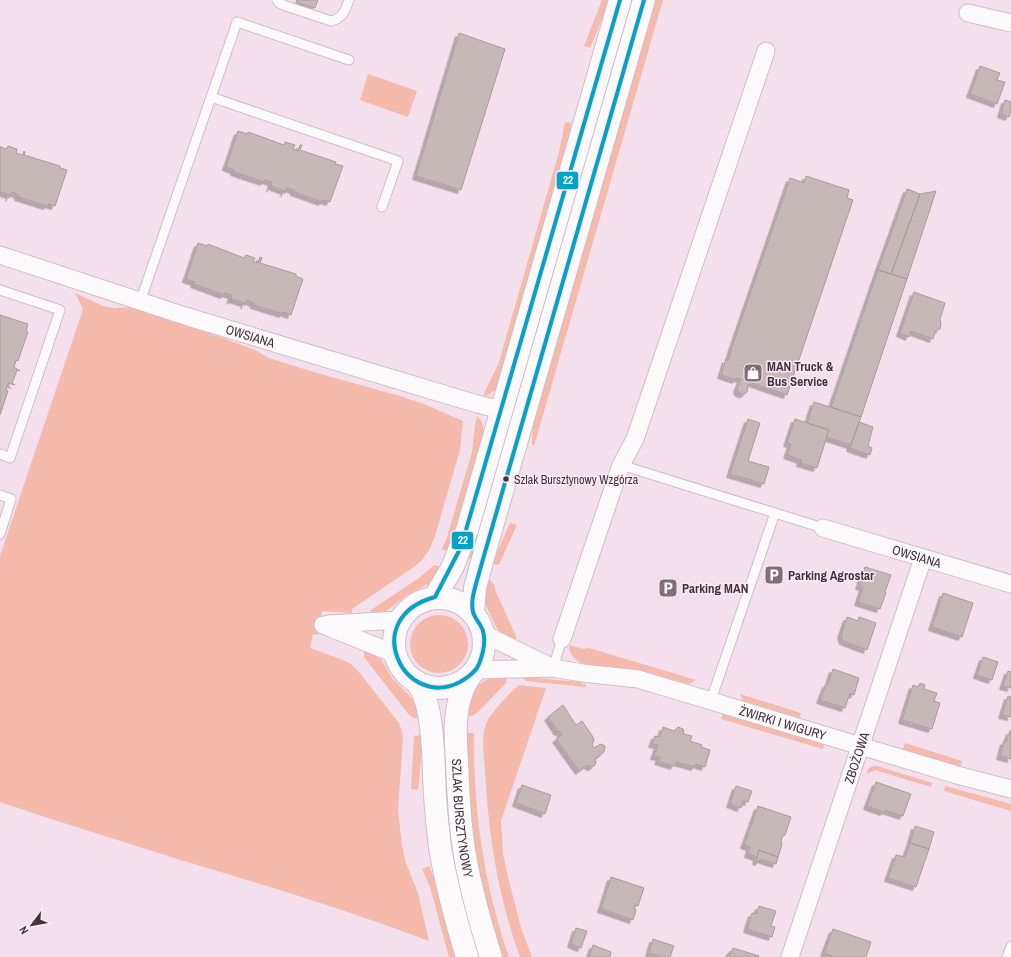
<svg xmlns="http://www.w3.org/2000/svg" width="1011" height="957" viewBox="0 0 1011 957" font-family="'Archivo Narrow',sans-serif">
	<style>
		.green { fill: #f6baac }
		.building { fill: #c4b9b6; stroke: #a89d9a; filter: url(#shadow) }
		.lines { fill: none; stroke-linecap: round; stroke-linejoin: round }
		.service-casing { stroke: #cfbdc8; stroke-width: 11 }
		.minor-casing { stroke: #cfbdc8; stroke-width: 19 }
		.secondary-casing { stroke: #cfbdc8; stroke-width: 24 }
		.service { stroke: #fdfafc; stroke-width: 9 }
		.minor { stroke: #fdfafc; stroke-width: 17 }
		.secondary { stroke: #fdfafc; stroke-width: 22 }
		.bus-1-casing { stroke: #fdeaf5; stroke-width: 7 }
		.bus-1 { stroke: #03a3c7; stroke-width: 4 }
		.bus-dot { fill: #43313c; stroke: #fdeaf5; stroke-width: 1.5 }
		.labels { text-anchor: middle; stroke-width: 3; stroke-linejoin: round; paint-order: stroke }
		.bus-label { font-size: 12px; fill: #43313c; stroke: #fdeaf5; text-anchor: start }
		.street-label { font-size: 13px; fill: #43313c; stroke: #fdeaf5 }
		.poi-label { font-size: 13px; font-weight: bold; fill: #43313c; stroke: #fdeaf5; text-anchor: start }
		.line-badge { stroke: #fdeaf5; stroke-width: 1.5 }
		.badge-label { font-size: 11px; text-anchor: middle; font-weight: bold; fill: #fff }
	</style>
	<defs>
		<filter id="shadow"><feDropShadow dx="-3.5" dy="3.5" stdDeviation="0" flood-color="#0004"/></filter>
	</defs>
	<rect width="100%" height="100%" fill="#f4dfec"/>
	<path class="green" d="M602 0H610L590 48 584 46Z
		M631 0H634L472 559 468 558 473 546Z
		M656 0H663L534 446 532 444 533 422Z
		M368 74 417 91 408 117 360 100Z
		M565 122 571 123 570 136 499 387 488 395 483 396 499 362 559 152Z
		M75 293 103 306 113 308 132 307 183 323 255 350 269 358 317 373 400 396 424 404 463 421 460 450 435 536 429 550 422 560 414 567 352 609V613L322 611 318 635 313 634 310 648 343 660 351 664 359 672 399 723 402 731 403 739 398 810 402 846 406 863 418 893 429 941C349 911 269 886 187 862 125 842 62 823 0 802V556L83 309Z
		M477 416 482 422 484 433 453 540 448 552 442 549 447 537 472 452 475 425Z
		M510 523 517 525 499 565 492 564Z
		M434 565 441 567 435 579 429 584 407 595 385 612 369 615 371 610 419 578Z
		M488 579 491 581 494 584 496 592 516 636V642C509 638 501 634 496 627 494 624 494 621 492 618 483 601 484 598 488 579Z
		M410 644a29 29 0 1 1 58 0a29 29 0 1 1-58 0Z
		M569 645 584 649 589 648 696 680 689 684 635 669 588 665 584 663 583 664C575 660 569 654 569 645Z
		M364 648 381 659 392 678 411 697 416 706 420 718H414L409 715 364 657Z
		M507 676 506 683 478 712 472 716 466 717C466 711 468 706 470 701 477 680 487 678 507 676Z
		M523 677 581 682 583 685 586 684V687L526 681Z
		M519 685 546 688 501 821 503 853 508 877 521 928 532 957H520C498 897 488 833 485 770 484 755 481 738 486 724 489 715 511 691 519 685Z
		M740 694 801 713 800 718 743 701Z
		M723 714 824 744 823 749 721 719Z
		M447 733 481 957H476L467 928 449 845 441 734Z
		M467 733H474C473 809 484 885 509 957H502C482 902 473 846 469 788 468 769 466 751 467 733Z
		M421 735 422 751 418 790 411 789 414 736Z
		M905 743 962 761 960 767 903 749Z
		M874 766H877L932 783 931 787 875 770 866 774 869 768Z
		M945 786 1011 804V811L944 791Z
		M429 866 436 882 447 927 456 957H449L430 887 422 869Z"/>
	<path class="building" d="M297 0H318L315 8 296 2Z
		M459 33 505 49 461 190 416 176Z
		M980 66 1000 73 997 80 1005 82 997 104 970 94Z
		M1005 100 1011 102V111L1009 117 1001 114Z
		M238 131 247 134 248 132 284 145 285 142 295 145 293 149 298 151 300 145H302L300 150 336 162 335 164 343 166 330 202 323 200 322 202 294 192V190L287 188 284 194 285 191 271 186 270 189 272 182 264 180V182L234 172V170L226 167Z
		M0 146V147L7 149 8 146 17 149 16 153 23 155 24 151 25 152 24 155 60 166V168L67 170 55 206 48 204 47 206 18 197 19 195 12 192 9 198 10 195 0 192Z
		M806 176 849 190 847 198 853 200 787 395 749 382 747 392 744 394H741L738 392 737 389 741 379 736 378V380L721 375 726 359 728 361 731 351V350L790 178 804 183Z
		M907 189 920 194 891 274 878 270Z
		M936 191 907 279 891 274 920 194Z
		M198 243 207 246 208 244 244 258 246 255 255 258 253 262 258 263 260 257 262 258 260 263 296 274V276L303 279 291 315 283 312V314L254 305V303L247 300 244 306 245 303 232 299 230 301 232 295 225 293 224 295 194 284 195 282 186 279Z
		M878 270 907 279 861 417 831 407Z
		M914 292 945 303 940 319 941 323 940 329 936 330 933 339 911 331 909 337 900 333Z
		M0 315 28 324 26 331 28 332 18 361 16 360 14 367 20 371 17 370 12 383 15 385 8 383 6 390 8 391 0 415Z
		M814 402 861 417 851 445 826 437 829 430 807 423Z
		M748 419 760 423 748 461 769 467 764 484 730 474Z
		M795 419 829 430 817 468 800 463 801 460 787 455 791 444 787 443Z
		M859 422 873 427 868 446 872 448 870 455 850 448Z
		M865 567 891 575 885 592 886 593 880 609 858 602 863 587 859 586Z
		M943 593 973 603 962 637 932 627Z
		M847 617 858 621 859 617 876 623 867 650 843 641 841 635Z
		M983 657 998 662 992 680 977 675Z
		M833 669 859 678 854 695 850 693 845 708 820 700 826 684H828Z
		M1008 671 1011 672V688L1003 686Z
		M920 683 925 685 924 689 937 693 934 701 940 703 932 729 902 720 913 685 918 687Z
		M1008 696 1011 697V717L1002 715Z
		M563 705 576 725 582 721 593 737 594 741 592 744 594 748 601 744 605 746 604 752 595 759 596 763 594 766 591 767 587 765 579 771 556 739 562 735 559 731 558 732 548 717Z
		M663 727 674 731 678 727 683 729 684 734 692 736 690 741 702 745 701 747 710 750 705 767 696 764 695 767 676 762 674 766 658 761 660 757 654 756 658 745 652 744 655 736 660 737Z
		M1010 731H1011V759L1000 756 1004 741 1006 742Z
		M876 782 911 794 903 816 885 810 884 812 867 806Z
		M522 785 551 795 545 814 516 803Z
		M736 786 752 791 748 802 743 801 741 808 730 804Z
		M758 806 791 817 785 835 782 837 781 841 782 845 778 857 759 850 757 857 748 854 750 847 744 845Z
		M915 826 934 832 929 849 910 843Z
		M910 843 929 849 916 887 888 878 896 855 905 857Z
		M759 850 778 857 776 864 760 859 759 862 756 861Z
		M611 877 644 888 638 906 635 905 634 909 636 910 633 920 601 909Z
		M759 906 776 911 771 926 775 927 772 937 747 929 752 913 756 914Z
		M576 928 587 931 581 948 571 944Z
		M833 929 871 942 866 957H836L824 953Z
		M653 939 674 946 670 957H661L649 953Z
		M593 945 611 952 610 957H589Z
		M733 948 759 956 758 957H726L727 954 730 955Z"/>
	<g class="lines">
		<g class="service-casing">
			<path id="service" d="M277 0 279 3 286 6 331 21C343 18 345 11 349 0
				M211 97 398 161 382 207
				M0 290 60 310 10 458 0 454
				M140 302 237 22 349 60
				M621 465 823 528
				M0 495 11 499 0 534
				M553 668 562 639
				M711 700 775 513
				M1007 957 1011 946"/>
		</g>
		<g class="minor-casing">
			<g id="minor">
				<path d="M968 13 1011 23"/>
				<path id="s1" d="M0 255 185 316 477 404 502 410"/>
				<path id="s2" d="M823 528 1011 584"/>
				<path d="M328 624 400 620"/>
				<path d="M323 625 395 654"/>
				<path d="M484 634 551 667"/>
				<path d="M562 639 621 465 635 439 766 51"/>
				<path id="s3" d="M476 670 553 668 583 673 638 679 957 775 1011 789"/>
				<path id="s4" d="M790 957 923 558"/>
			</g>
		</g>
		<g class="secondary-casing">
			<g id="secondary">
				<path d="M435 597 453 566 467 530 620 0"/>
				<circle cx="439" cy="643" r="45"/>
				<path d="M473 612 475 588 486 547 644 0"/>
				<path id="s5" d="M469 678C453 701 455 734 457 761 458 788 459 815 463 842 468 881 479 919 491 957"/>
				<path d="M417 683C435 704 433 767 435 795 436 813 438 830 440 847 446 885 456 921 467 957"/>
			</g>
		</g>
		<use href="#service" class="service"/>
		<use href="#minor" class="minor"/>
		<use href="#secondary" class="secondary"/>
		<g class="bus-1-casing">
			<path id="bus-1" d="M620 0 461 547 435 597C358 618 404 711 460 682 467 678 476 672 479 664 483 654 486 642 483 631 481 624 475 619 473 612 470 600 476 585 479 573L644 0"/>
		</g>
		<use href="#bus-1" class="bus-1"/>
	</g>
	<defs>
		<g id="shop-square" transform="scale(1)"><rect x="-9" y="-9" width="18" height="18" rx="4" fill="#816e7a" stroke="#fdeaf5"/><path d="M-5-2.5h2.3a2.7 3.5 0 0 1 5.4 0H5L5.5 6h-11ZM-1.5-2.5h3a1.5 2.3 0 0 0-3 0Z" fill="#fff"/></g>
		<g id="parking-square" transform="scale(1)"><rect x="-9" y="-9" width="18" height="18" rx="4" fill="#816e7a" stroke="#fdeaf5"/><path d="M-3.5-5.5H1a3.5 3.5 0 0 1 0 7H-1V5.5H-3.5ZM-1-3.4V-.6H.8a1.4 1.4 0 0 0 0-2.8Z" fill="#fff"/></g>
	</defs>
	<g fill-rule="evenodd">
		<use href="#shop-square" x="753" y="373"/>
		<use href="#parking-square" x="774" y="575"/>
		<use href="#parking-square" x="668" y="588"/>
	</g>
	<circle class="bus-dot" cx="506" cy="479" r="3.5"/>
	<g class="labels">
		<g class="bus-label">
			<text x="514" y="484">Szlak Bursztynowy Wzgórza</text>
		</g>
		<g class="street-label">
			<text dy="5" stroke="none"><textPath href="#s1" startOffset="263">OWSIANA</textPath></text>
			<text dy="5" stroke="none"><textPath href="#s2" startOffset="98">OWSIANA</textPath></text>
			<text dy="5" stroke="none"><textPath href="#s3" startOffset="314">ŻWIRKI I WIGURY</textPath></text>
			<text dy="5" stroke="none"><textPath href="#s4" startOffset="210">ZBOŻOWA</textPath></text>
			<text dy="5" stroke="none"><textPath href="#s5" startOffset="143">SZLAK BURSZTYNOWY</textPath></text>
		</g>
		<g class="poi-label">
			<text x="767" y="371">MAN Truck &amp;<tspan x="767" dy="15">Bus Service</tspan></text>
			<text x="788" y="580">Parking Agrostar</text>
			<text x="682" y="593">Parking MAN</text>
		</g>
	</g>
	<g class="line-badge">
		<rect x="556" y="171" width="23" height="19" rx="4" fill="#03a3c7"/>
		<rect x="451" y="531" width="23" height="19" rx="4" fill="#03a3c7"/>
	</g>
	<g class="badge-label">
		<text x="568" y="184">22</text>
		<text x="463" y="544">22</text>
	</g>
	<g transform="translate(32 925) rotate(238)" stroke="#fdeaf5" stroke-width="3" paint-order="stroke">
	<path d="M0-3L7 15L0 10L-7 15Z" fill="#43313c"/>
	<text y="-6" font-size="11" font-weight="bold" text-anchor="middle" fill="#43313c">N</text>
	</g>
</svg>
